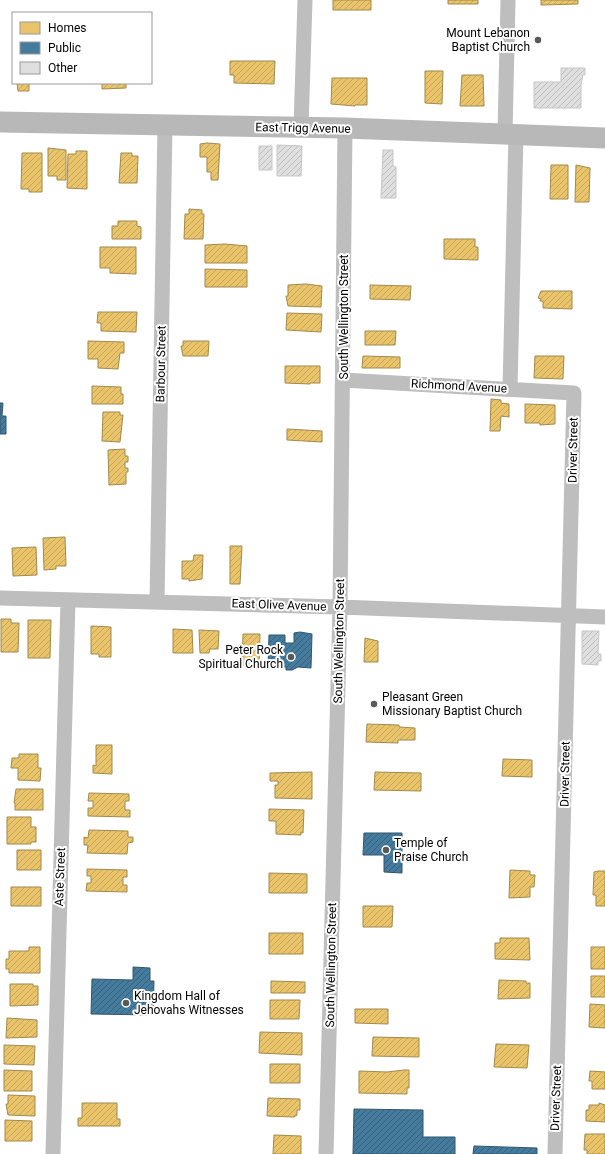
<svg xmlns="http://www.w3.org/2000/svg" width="605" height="1154" viewBox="0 0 605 1154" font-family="Roboto,sans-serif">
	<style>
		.homes { fill: url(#homes-hatch); stroke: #a3894a }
		.public { fill: url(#public-hatch); stroke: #30566e }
		.building { fill: url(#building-hatch); stroke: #c7c7c7 }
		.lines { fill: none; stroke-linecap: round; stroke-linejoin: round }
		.street { stroke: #bebebe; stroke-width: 15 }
		.secondary { stroke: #b8b8b8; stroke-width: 21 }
		.poi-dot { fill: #595959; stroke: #fff; stroke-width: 1.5 }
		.labels { text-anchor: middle; stroke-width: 4; stroke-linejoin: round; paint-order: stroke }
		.poi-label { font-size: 12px; fill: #000; stroke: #fff; text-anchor: start }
		.street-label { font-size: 12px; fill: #000; stroke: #fff }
	</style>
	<defs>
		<pattern id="homes-hatch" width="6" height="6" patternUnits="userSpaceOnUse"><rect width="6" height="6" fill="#e9c46a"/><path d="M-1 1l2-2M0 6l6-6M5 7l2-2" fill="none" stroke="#c6a75a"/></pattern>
		<pattern id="public-hatch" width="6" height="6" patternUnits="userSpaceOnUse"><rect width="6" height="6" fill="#457b9d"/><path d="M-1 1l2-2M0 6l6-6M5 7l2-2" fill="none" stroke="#37627e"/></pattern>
		<pattern id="building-hatch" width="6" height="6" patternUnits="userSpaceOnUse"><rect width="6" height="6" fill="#dfdfdf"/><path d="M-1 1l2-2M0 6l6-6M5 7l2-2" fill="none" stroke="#bebebe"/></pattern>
	</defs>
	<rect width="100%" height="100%" fill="#fff"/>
	<path class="homes" d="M333 0H371V10H333Z
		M448 0H478V4H448Z
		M541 0H578V4L541 5Z
		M230 61H275L274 84 234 83V75H230Z
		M425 71H443L442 104 425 103Z
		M462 75H483L484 106H460Z
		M332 78H367V105H355V106L331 104Z
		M17 83H29V91H18Z
		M102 83H126V88L102 89Z
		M207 143 220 144 218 180H211V172H207V157H200V144Z
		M48 148 66 150V180H57V176H48Z
		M76 151H87V189L67 188 68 154H76Z
		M22 153H42V192H29V189H21Z
		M121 153H132V156H138L137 183H119Z
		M551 165H568V199H550Z
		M576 165 590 168 589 202H575Z
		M189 209 202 210V214H204L203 239H184L185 214H189Z
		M118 221H137V226L141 227V239H112V226H118Z
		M444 239H475V247H478V260L444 259Z
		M225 244 247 246V263H205V245Z
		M100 247H136V274L110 273V268H100Z
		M205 269 247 270V287H205Z
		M306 284 322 286 321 307 288 306 286 296H288V285Z
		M370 285 411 286 410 300 370 299Z
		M541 291H572V309L543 308V301H540L541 299 538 298Z
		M98 312H137L136 332 101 331V323H97Z
		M287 313 322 314 321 332 286 330Z
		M365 331H396L395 345H365Z
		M88 341 124 342V353H120L118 369 98 368V359H88Z
		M183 341H209L208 356H183L181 346H183Z
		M363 356 400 357V368H362Z
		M535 356H564L563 379 534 378Z
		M285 366H320V383H310V384L285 383Z
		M92 386 121 387V394H123V404H92Z
		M491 399 501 400V403L509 404V417L501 416 500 431H490Z
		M525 404 555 405V424L540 425V423H525Z
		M103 412H120V415H123L120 442 102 441Z
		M287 429 322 431V442L287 440Z
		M125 449V456H128V462H125V468H128V472H126V484L109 485 108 450Z
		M65 537 66 566H56V569L44 570 43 538Z
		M230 546H242L240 584H230Z
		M36 547 37 575 13 576 12 548Z
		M194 555H203L202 579 189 581V579H182V561H193Z
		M1 619H11V623H19L18 652H1Z
		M28 620H51L50 658H28Z
		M91 626 111 627V657H99V654H91Z
		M173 629 192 630 193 653H173Z
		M199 630 219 631 218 649H210L209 653H200Z
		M243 634H260L259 666 242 665Z
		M365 638 378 641V662H364Z
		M367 724 399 725V727L415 728V740H398V743L366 742Z
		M96 745H112V774L93 773V765L96 766Z
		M19 754H38V768H41L40 781 18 780V768H11L12 758H19Z
		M503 759 532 760V777L502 776Z
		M312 772V799L275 798V785H278V781H270V773Z
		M375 772 421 773V791L374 790Z
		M16 789H43V810H15V803H14Z
		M89 793 129 794V801H125V810H130V817L88 816V808H93V801H88Z
		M269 809 304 810 303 833 301 832V835L276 834V821H269Z
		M7 817H31V827H36V842H31V844H7Z
		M89 830 128 831V837H133V842L128 843 127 854 87 853 88 845H84V837L88 838Z
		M17 850H41V870H17Z
		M87 869 127 870V877H123V885H127V892L86 891 87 883H91V876H87Z
		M510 870 530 871V875H535L534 887H530V897L509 898Z
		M598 871H605V906H596V895H593L594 872Z
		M269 873 307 874V893H269Z
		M11 887H41V906H11Z
		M363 906H393L392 927H363Z
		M269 933H303V954H269Z
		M500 938H529L530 960 495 959V943H500Z
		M29 947H40V973H9V969H6V959H9V951H29Z
		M591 947H605V969H591Z
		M591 976H605V997H591Z
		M499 980 526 981V983H530V998L498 999Z
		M271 981 305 982V993H271Z
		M10 984H33V986H38V1005L10 1006Z
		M270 1000H300L299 1019H270Z
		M590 1004 605 1005V1028L589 1027Z
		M355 1009H388V1024L355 1023Z
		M7 1018 37 1020V1037L6 1038Z
		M260 1032 302 1033V1055L259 1053Z
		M373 1037 419 1038V1057L372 1056Z
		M496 1044 529 1045 527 1068 494 1067Z
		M4 1045 35 1046 34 1065 4 1064Z
		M270 1064H300V1083H270Z
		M4 1070 32 1071V1091H4Z
		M404 1070H409V1088H407V1094L359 1093V1071L387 1072Z
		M590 1071 605 1072V1089H592V1081H589Z
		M8 1095 35 1096V1116L8 1115 6 1104H8Z
		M268 1098 300 1099V1110H297V1115L294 1117 267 1116Z
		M82 1103H117V1119H120V1126H78V1118H82Z
		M599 1103 605 1105V1122L586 1121V1110H589V1105H599Z
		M5 1120 32 1121V1141H5Z
		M585 1134H605V1154H587V1150H584Z
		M274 1135 301 1136V1154H273Z"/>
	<path class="public" d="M0 403H3L2 416H6V434H0Z
		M300 632 312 634 311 668 298 667 292 670H286V667L268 666 269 635H285V643H294V633Z
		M364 833H402V873L384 872V855H363Z
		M133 967 150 968V981H154L153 1015 91 1014 92 979 133 980Z
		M354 1109 423 1110V1137H455V1154H353Z
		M474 1146 537 1148V1154H473Z"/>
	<path class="building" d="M561 68H585V75H583L581 84V108H534V82H561Z
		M277 145 302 146 301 176H277Z
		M259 146H272V170H259Z
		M383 150H393V166L396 167V198H381Z
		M582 631H599L598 654H601V661H598V665L582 664Z"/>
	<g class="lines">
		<path class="street" d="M301 128 305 0
			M505 133 508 0
			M343 380 574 393 555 1154
			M510 389 516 134
			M0 598 340 607 605 617
			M157 602 165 125
			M53 1154 68 600
			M326 1154 340 607 345 128"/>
		<path class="secondary" d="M0 122 345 128 605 138"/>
	</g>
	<g class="poi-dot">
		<circle cx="538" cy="40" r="4"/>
		<circle cx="291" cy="657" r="4"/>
		<circle cx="374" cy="704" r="4"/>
		<circle cx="386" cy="850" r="4"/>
		<circle cx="126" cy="1003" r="4"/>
	</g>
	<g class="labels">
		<g class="poi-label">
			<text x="530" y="37" text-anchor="end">Mount Lebanon<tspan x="530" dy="14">Baptist Church</tspan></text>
			<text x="283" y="654" text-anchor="end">Peter Rock<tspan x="283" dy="14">Spiritual Church</tspan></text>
			<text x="382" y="701">Pleasant Green<tspan x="382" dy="14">Missionary Baptist Church</tspan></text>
			<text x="394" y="847">Temple of<tspan x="394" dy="14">Praise Church</tspan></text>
			<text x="134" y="1000">Kingdom Hall of<tspan x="134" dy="14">Jehovahs Witnesses</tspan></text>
		</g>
		<g class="street-label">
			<text transform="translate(303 128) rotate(1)" y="4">East Trigg Avenue</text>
			<text transform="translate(344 317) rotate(-90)" y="4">South Wellington Street</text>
			<text transform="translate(161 364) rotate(-89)" y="4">Barbour Street</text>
			<text transform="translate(459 386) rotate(3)" y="4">Richmond Avenue</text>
			<text transform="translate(573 450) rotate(-89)" y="4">Driver Street</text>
			<text transform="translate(279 605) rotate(2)" y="4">East Olive Avenue</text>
			<text transform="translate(339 641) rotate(-89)" y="4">South Wellington Street</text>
			<text transform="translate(565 774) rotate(-89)" y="4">Driver Street</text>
			<text transform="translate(60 877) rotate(-88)" y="4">Aste Street</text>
			<text transform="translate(331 965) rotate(-89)" y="4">South Wellington Street</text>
			<text transform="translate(556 1098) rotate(-88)" y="4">Driver Street</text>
		</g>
	</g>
	<rect x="12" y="12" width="140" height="72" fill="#ffffff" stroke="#999999"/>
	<rect x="20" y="22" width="20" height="12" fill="#e9c46a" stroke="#999999"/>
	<text x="48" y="32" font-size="12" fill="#000000">Homes</text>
	<rect x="20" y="42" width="20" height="12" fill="#457b9d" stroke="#999999"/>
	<text x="48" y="52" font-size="12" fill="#000000">Public</text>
	<rect x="20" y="62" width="20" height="12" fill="#dfdfdf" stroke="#999999"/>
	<text x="48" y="72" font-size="12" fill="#000000">Other</text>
</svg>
